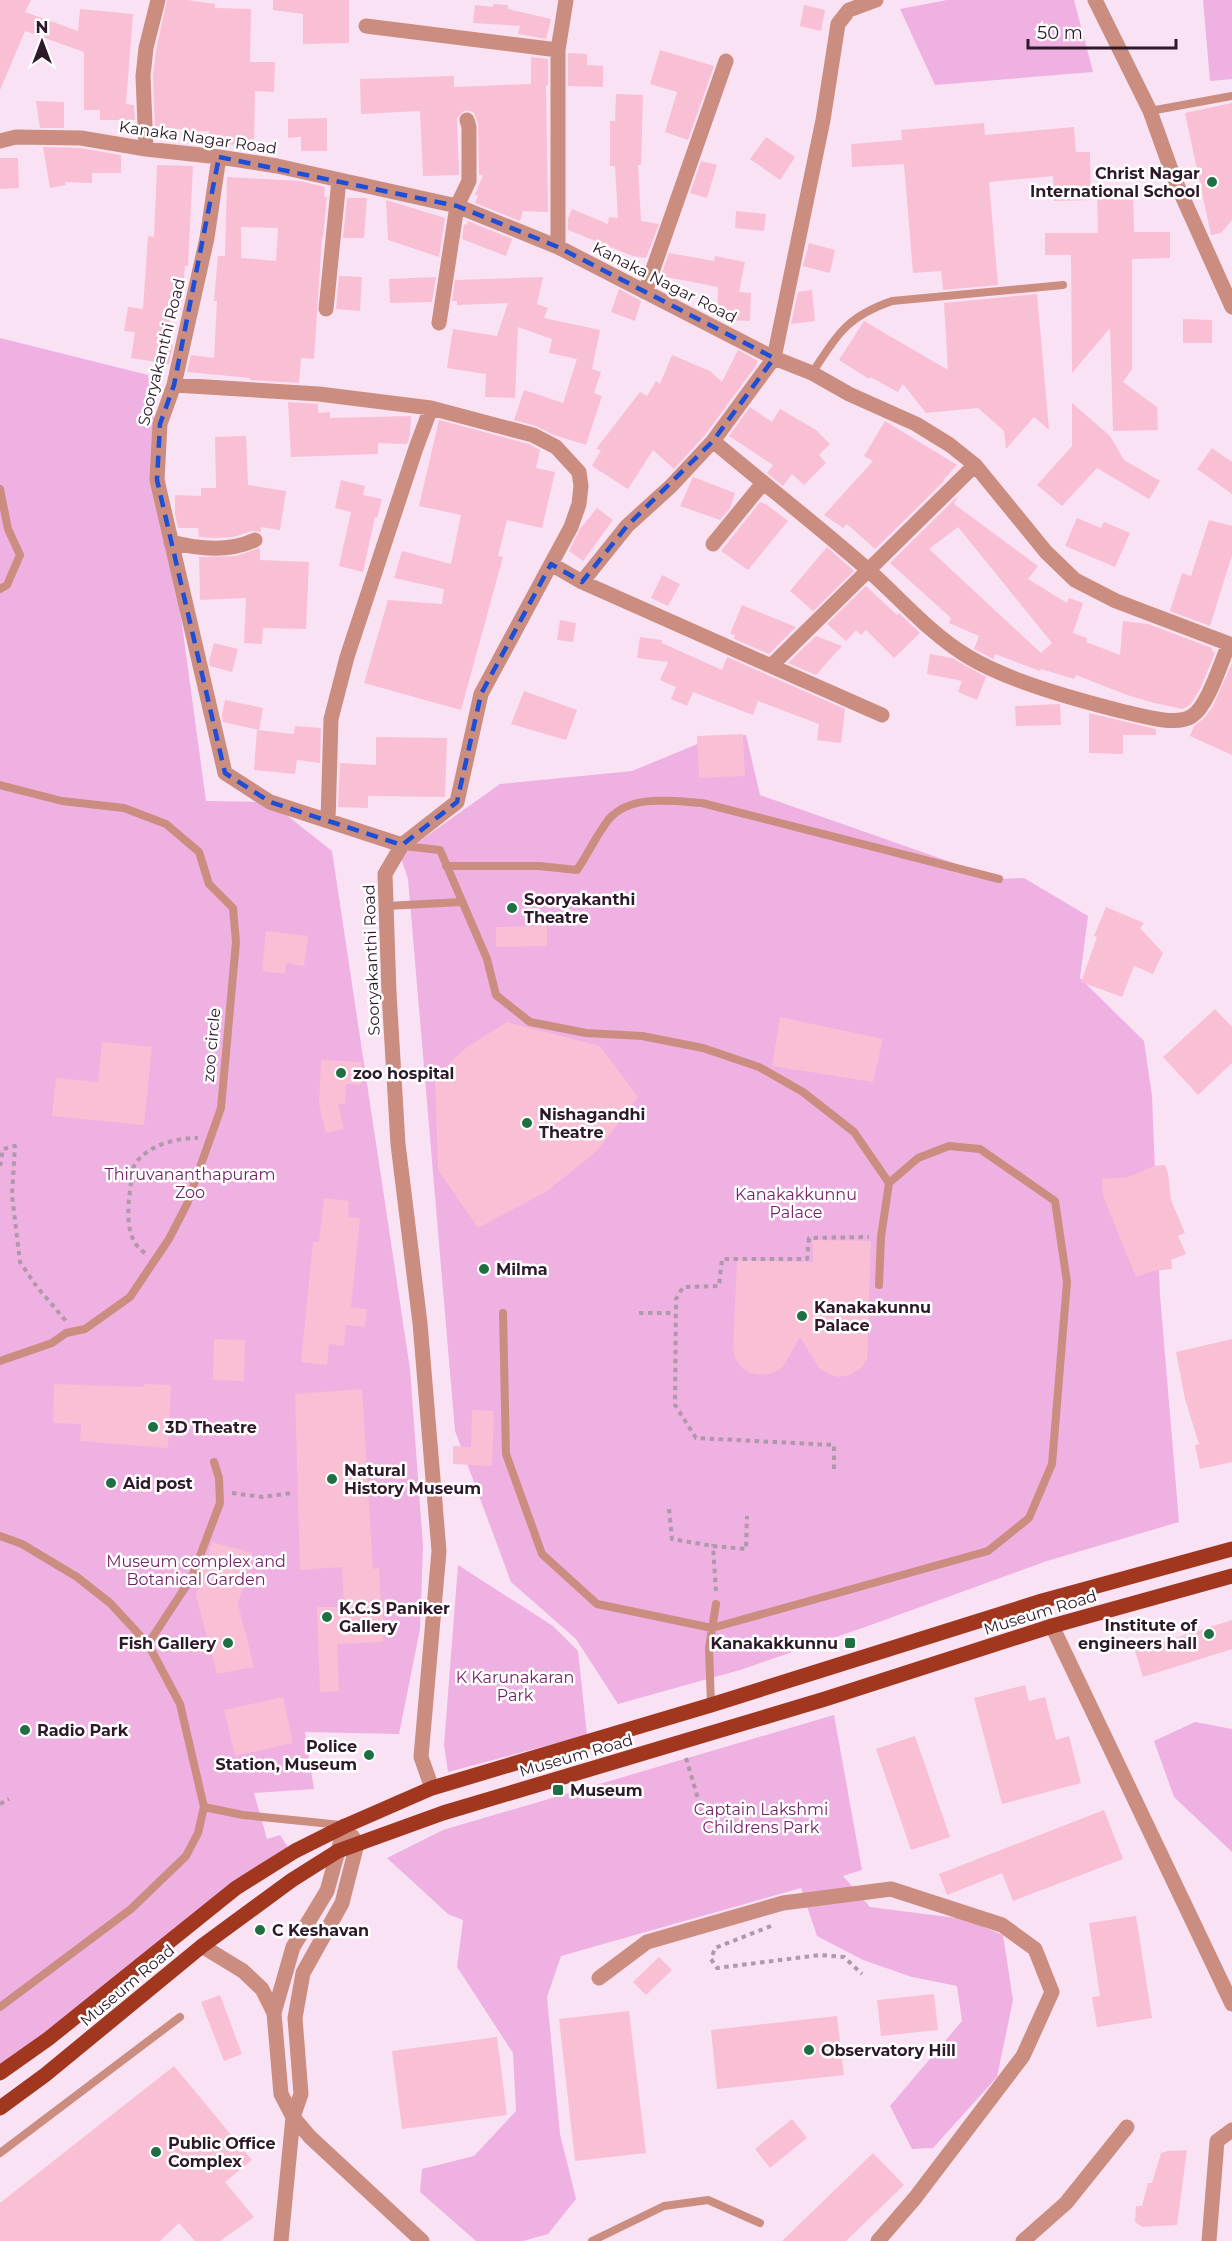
<svg xmlns="http://www.w3.org/2000/svg" width="1232" height="2241" viewBox="0 0 1232 2241" font-family="Montserrat,sans-serif">
	<style>
		.green { fill: #efb0e2 }
		.building { fill: #f9bfd5; fill-rule: evenodd }
		.lines { fill: none; stroke-linecap: round; stroke-linejoin: round }
		.path { stroke: #af98aa; stroke-width: 4; stroke-dasharray: 4.5 4.5; stroke-linecap: butt }
		.service { stroke: #ca8d7f; stroke-width: 8 }
		.minor { stroke: #ca8d7f; stroke-width: 15 }
		.tertiary { stroke: #ca8d7f; stroke-width: 15 }
		.primary { stroke: #a23720; stroke-width: 15 }
		.marked { fill: none; stroke: #1d4ed8; stroke-width: 4.5; stroke-dasharray: 12 8; stroke-linejoin: round }
		.poi-dot { fill: #1e7042; stroke: #fff; stroke-width: 2 }
		.labels { text-anchor: middle; stroke-width: 5; stroke-linejoin: round; paint-order: stroke }
		.street-label { font-size: 16px; fill: #2e192a; stroke: #fff }
		.poi-label { font-size: 16px; font-weight: bold; fill: #2e192a; stroke: #fff; text-anchor: start }
		.park-label { font-size: 16px; fill: #711f66; stroke: #fff }
	</style>
	<rect width="100%" height="100%" fill="#fae2f5"/>
	<path class="green" d="M947 0H1074L1093 72 935 85 900 9Z
		M1203 0H1232V79L1210 81Z
		M0 338 148 375 206 801 270 802 332 851 410 1369 423 1546 420 1629 399 1734 305 1732 314 1789 254 1793 267 1839 280 1835 289 1849 0 2070Z
		M746 735 760 795 999 879 1024 878 1088 916 1080 978 1144 1041 1152 1096 1160 1295 1179 1522 1047 1561 868 1626 740 1670 618 1704 576 1639 511 1582 455 1431 408 879 400 855 500 784 632 771 700 743Z
		M458 1565 553 1626 578 1651 587 1735 448 1772 444 1745Z
		M834 1715 862 1870 843 1876 870 1907 964 1919 1003 1935 1013 2000 997 2077 933 2148 912 2149 890 2106 962 2021 957 1986 912 1977 863 1960 817 1936 801 1888 561 1956 547 1997 560 2134 576 2199 548 2234 523 2241H476L420 2192 422 2169 474 2156 516 2111 513 2053 457 1967 463 1920 448 1914 387 1858 443 1830Z
		M1195 1722 1232 1729V1852L1174 1797 1154 1741Z"/>
	<path class="building" d="M0 0H31L25 12 78 31 80 9 133 14 126 104 134 105 135 120H100V110H84V52L25 31 0 90Z
		M167 0H187L215 4V8L251 9 250 62H275L274 92 255 91 254 145 209 144V131L183 132V129L155 130 153 76 156 50Z
		M273 0H349V43L303 44V14L273 10Z
		M493 4 508 5V9L551 19 546 39 518 34 520 26 473 23 475 5 493 7Z
		M804 5 825 10 821 31 800 26Z
		M660 50 714 66 688 140 665 132 677 92 650 84Z
		M568 53 587 54V65L603 66V87L568 86Z
		M531 57 548 59V86L546 85 548 212 523 211 520 221 475 203 478 196 475 195 483 175H479L478 124 474 113 470 111H464L457 118 459 175 423 176 420 111 361 114 360 79 454 76V87L531 84Z
		M616 94 643 95 641 165H638L641 221 659 224 646 258 633 256 568 230V219L572 209 608 224 609 217 618 218 615 166H610V121H615Z
		M36 101 64 102V128H40Z
		M1232 103V220L1221 233 1211 235 1185 113Z
		M327 118V151H301V137L288 138V119Z
		M984 123 985 135 1074 127 1076 152H1090L1091 200 1054 201 1053 176 989 182 998 285 943 290 941 271 913 273 904 164 852 167 851 144 902 140 901 130Z
		M766 137 795 157 780 180 750 159Z
		M43 147 80 148 121 155V173H92V183L65 182 66 185 50 188Z
		M0 158H18L19 188 0 189Z
		M701 161 717 165 707 198 690 193Z
		M157 165 193 166 188 266H185L181 310H171L166 344 173 345 169 364 131 358 135 332 124 331 128 307 143 309 148 236 154 237Z
		M227 177 300 181 325 187 324 197H327L323 237H322L314 359 301 358 299 383 250 380V378L187 372 191 355 214 358 217 301H214L218 256H225ZM241 227 278 228 276 261 241 258Z
		M1133 188 1134 232H1170V258L1132 259V369L1123 382 1157 407 1158 430 1113 431 1110 328 1072 373 1071 255H1045V233H1098L1097 189Z
		M347 198H367L364 238H343Z
		M386 200 445 218 439 257 388 240Z
		M736 211 766 214 764 231 735 228Z
		M468 221 512 239 506 256 462 239 464 224 467 225Z
		M809 243 835 250 830 273 803 266Z
		M669 253 714 261 715 256 745 262 739 292 751 293 750 321 721 320 717 318 718 287 661 276Z
		M339 276 362 277 360 311 336 309Z
		M436 277 432 302 390 303 389 279Z
		M543 277 537 304 548 308 544 318 600 330 592 369 601 372 594 393 602 396 586 445 554 435 536 426 514 420 524 390 563 403 577 359 549 353 552 339 518 327 515 398 485 397 486 374 447 368 453 329 497 336 508 303 457 305V301H452L455 280Z
		M619 289 641 301 635 321 611 312Z
		M812 290 815 321 791 324 798 292Z
		M1037 294 1049 430 1034 417 1006 449 1004 431 978 408 926 413 903 384 898 392 870 377 869 379 839 360 864 321 948 370 944 303Z
		M1183 319 1212 320V343H1183Z
		M738 350 758 361 755 367 705 435 674 469 653 450 628 489 592 466 601 450 596 449 640 392 647 396 656 381 660 384 672 355 710 371 722 382Z
		M288 402 318 404V413L330 412V418L411 416 410 435 407 444 378 443V454L291 457Z
		M1072 403 1110 436 1124 460 1160 481 1149 499 1097 468 1062 506 1037 485 1072 446Z
		M750 407 772 422 780 409 816 430 830 444 819 455 826 463 804 485 792 474 783 486 767 473 773 465 729 436Z
		M439 420 529 444 540 450 536 468 555 472 542 528 507 520 498 556 503 557 461 710 364 683 388 600 442 604 444 589 394 578 402 551 451 564 461 515 419 506Z
		M885 421 957 465 943 480 944 481 875 549 847 524 843 528 824 515 873 461 864 456Z
		M246 436 248 485 286 491 280 530 261 527V532L252 531 233 537 213 538 199 537 198 528H178L175 514V495L201 496V488H216L215 437Z
		M1212 448 1232 462V494L1197 469Z
		M693 477 735 493 730 508 720 520 680 506Z
		M341 480 365 486 363 495 382 499 377 518 375 517 363 572 339 566 351 512 335 508Z
		M958 496 954 504 1038 566 1028 579 1067 603 1069 598 1083 603 1073 633 1087 638 1086 642 1120 655 1123 621 1148 624 1212 648V651L1215 652 1213 658 1200 689 1191 704 1183 709 1154 703 1127 695 1076 675 1074 679 1041 669 1040 671 995 654 993 659 974 649 979 636 949 623 951 618 890 563ZM958 527 1052 643 1041 653 929 549Z
		M760 502 766 504 788 521 748 570 721 551Z
		M597 508 613 520 583 561 569 551 580 529Z
		M1077 518 1101 528 1104 522 1130 533 1115 567 1065 546Z
		M1209 520 1232 526V555L1210 626 1170 611 1182 573 1191 576Z
		M827 547 854 571 813 611 790 591Z
		M260 548V560L309 562 306 629 263 628 262 644 244 643 246 598 200 600 199 557 236 556Z
		M662 575 680 584 668 606 651 598Z
		M866 586 897 615 899 613 920 633 894 658 866 630 861 635 856 630 846 641 827 624Z
		M742 605 796 627 769 654 734 639 735 635 730 634Z
		M560 620 576 623 573 642 557 640Z
		M816 636 842 646 816 675 788 663Z
		M640 637 662 640V643L722 670 727 657 845 709 841 743 817 740 819 724 758 701 753 715 693 692 687 706 671 699 676 687 660 680 668 662 637 658Z
		M214 643 238 649 232 672 210 666 209 661Z
		M930 654 952 658 986 677 977 700 958 692 962 681 927 674Z
		M1232 663V755L1190 736 1194 726 1204 718 1212 708Z
		M524 691 577 710 566 740 511 724Z
		M225 700 263 708 259 730 223 722 222 715Z
		M1060 704 1061 725 1016 726 1015 706Z
		M1089 713 1156 729V735H1123V754L1089 753Z
		M295 726 321 728 320 763 297 760 295 774 254 770 257 730 294 734Z
		M743 734 745 776 699 778 697 736Z
		M376 737 447 738 445 797 368 796V808L338 807 340 763 376 765Z
		M1106 907 1144 923 1140 928 1163 953 1153 974 1134 966 1122 997 1081 982 1097 937 1094 936Z
		M547 926V946L496 947V927Z
		M266 931 308 936 304 966 286 963 285 974 262 971Z
		M1215 1009 1232 1027V1063L1198 1095 1163 1057Z
		M780 1017 883 1039 873 1082 772 1066Z
		M507 1022 600 1046 638 1097 598 1150 546 1192 478 1228 438 1170 435 1076 467 1047Z
		M102 1042 152 1047 144 1125 52 1116 56 1078 98 1082Z
		M321 1060 362 1062 361 1085 346 1084 345 1104H338L344 1129 326 1133 319 1104Z
		M1165 1165 1168 1173 1171 1200 1185 1233 1178 1236 1186 1254 1171 1260 1172 1269 1152 1271 1136 1277 1103 1196 1102 1179 1128 1177 1154 1166Z
		M324 1198 349 1201 348 1217 360 1218 351 1307 367 1309 365 1327 346 1325 344 1346 329 1344 327 1365 301 1362 313 1242H319Z
		M813 1240 871 1241 867 1360 861 1368 850 1375 838 1377 828 1374 819 1368 800 1337 783 1367 773 1373 762 1375 750 1373 741 1367 735 1358 733 1348 737 1260 813 1262Z
		M214 1339 245 1340 244 1381 213 1380Z
		M1232 1339V1462L1200 1469 1195 1445 1199 1444 1185 1399 1176 1352Z
		M54 1384 143 1387 144 1384 171 1385 168 1448 80 1441 81 1424 53 1423Z
		M362 1389 373 1569 379 1568 381 1606H383V1642L337 1644 339 1691 320 1692 317 1607H344L342 1567 300 1570 295 1394Z
		M472 1410 494 1411 492 1466 453 1464V1446L471 1447Z
		M212 1542 252 1553 238 1604 254 1667 217 1674 196 1596Z
		M1232 1620V1649L1143 1677 1135 1651Z
		M1025 1685 1029 1701 1045 1697 1056 1740 1069 1736 1081 1783 1002 1804 974 1698Z
		M283 1697 293 1743 235 1756 224 1710Z
		M915 1736 950 1837 911 1850 876 1749Z
		M1104 1810 1123 1859 1013 1901 1002 1873 947 1895 939 1874Z
		M1136 1916 1152 2018 1097 2027 1092 1997 1100 1996 1089 1923Z
		M659 1957 672 1970 646 1995 633 1982Z
		M934 1994 938 2030 881 2036 877 2000Z
		M220 1995 242 2054 224 2061 201 2002Z
		M629 2011 646 2153 575 2161 559 2019Z
		M837 2016 844 2075 717 2089 711 2030Z
		M497 2037 507 2115 402 2129 392 2051Z
		M174 2066 252 2160 225 2182 254 2217 220 2241H195L179 2223 160 2241H0V2203Z
		M792 2119 807 2138 770 2168 755 2149Z
		M1187 2150 1177 2225 1142 2227 1135 2222 1136 2206H1142L1148 2183H1152L1161 2153 1168 2151Z
		M873 2153 904 2185 846 2241H782Z"/>
	<g class="lines">
		<path class="path" d="M0 1166 3 1149 15 1146 12 1195 20 1262 37 1287 66 1321
			M145 1253C123 1239 128 1205 131 1183 132 1177 132 1169 135 1164 148 1145 176 1138 198 1138
			M639 1313H675
			M834 1469V1445L696 1438 675 1405 676 1299 683 1287 719 1286 722 1259H807L809 1238 869 1237
			M232 1493 262 1497 292 1493
			M669 1509 672 1539 713 1546
			M716 1591 713 1546 746 1549 747 1516
			M686 1758 702 1812
			M0 1804 9 1799
			M771 1926 715 1948 711 1959 717 1968 820 1955 844 1957 862 1974"/>
		<path class="service" d="M1150 111 1232 96
			M812 373C838 334 846 317 892 301L1063 285
			M0 489 8 529 20 555 7 585 0 589
			M0 785 62 801 124 808 166 824 199 852 209 884 233 908 236 942 221 1108 187 1204 169 1239 130 1297 85 1329 66 1333 52 1343 0 1361
			M403 846 440 850 487 959 496 995 530 1022 586 1033 642 1036 703 1048 759 1067 803 1092 854 1132 889 1183
			M446 866H539L577 870C588 854 597 834 609 819 631 794 673 801 702 803L999 879
			M386 906 462 902
			M503 1313 506 1454 542 1554 597 1604 712 1628 988 1551 1029 1518 1052 1464 1067 1282 1055 1201 980 1149 949 1146 918 1158 889 1183 881 1237 879 1285
			M0 1536 22 1544 77 1577 110 1603 148 1644 180 1704 204 1807 198 1833 186 1856 131 1909 0 2007
			M148 1644 192 1577 220 1503 219 1478 214 1462
			M711 1705 709 1648 716 1604
			M204 1807 243 1815 341 1825
			M0 2153 180 2017
			M592 2241 664 2206 708 2200 760 2223"/>
		<path class="minor" d="M1095 0 1150 111 1174 178 1232 307
			M366 26 558 50
			M0 141 16 137 81 138 146 149 219 157 277 166 457 206 558 247 774 358 812 373 849 394 916 424 950 445 975 465 1046 552 1075 580 1116 601 1232 645
			M146 149 143 76 146 48 158 0
			M219 157 207 238 174 385 160 424 157 480 225 773 270 802 402 845 385 874 389 993 398 1144 420 1323 439 1551 421 1757 432 1788
			M558 247V50L566 0
			M645 292 726 61
			M326 309 339 180
			M439 323 457 206 469 181V127L467 120
			M174 385 319 394 431 408 533 435 556 447 579 472 581 486 579 504 571 527 551 564
			M713 441C764 484 817 525 867 569 900 598 929 633 967 656 1008 681 1074 699 1121 711 1139 715 1176 727 1192 716 1208 706 1221 662 1229 644
			M171 542C198 549 229 552 255 540
			M713 544 763 483
			M582 582 627 526 671 486 713 441 774 358 823 120 838 24 849 10 876 0
			M771 666 882 715
			M328 821 331 719 347 657 416 448 431 408
			M402 845 457 802 481 694 551 564 582 582 771 666 975 465
			M1052 1626 1232 2004
			M599 1978 647 1942 783 1903 891 1889 1002 1925 1035 1949 1052 1992 1023 2056 915 2198 878 2241
			M293 2117 310 2137 422 2241
			M1023 2241 1066 2203 1127 2127
			M1209 2241 1217 2141 1232 2130"/>
		<path class="tertiary" d="M202 1946 243 1971 262 1989 274 2013
			M293 2117 301 2094 295 2018 303 1973 342 1903 357 1844 352 1836
			M281 2241 293 2117 281 2094 274 2013 293 1947 327 1891 345 1826"/>
		<path class="primary" d="M0 2073 48 2039 236 1888 295 1851 345 1826 432 1788 711 1705 1042 1601 1232 1549
			M0 2108 45 2075 202 1946 292 1880 338 1851 443 1813 825 1699 1052 1626 1232 1576"/>
	</g>
	<path class="marked" d="M219 157 457 206 558 247 774 358 713 441 627 526 582 582 551 564 481 694 457 802 402 845 270 802 225 773 157 480 160 424 174 385Z"/>
	<g class="poi-dot">
		<circle cx="1212" cy="182" r="6"/>
		<circle cx="512" cy="908" r="6"/>
		<circle cx="341" cy="1073" r="6"/>
		<circle cx="527" cy="1123" r="6"/>
		<circle cx="484" cy="1269" r="6"/>
		<circle cx="802" cy="1316" r="6"/>
		<circle cx="153" cy="1427" r="6"/>
		<circle cx="332" cy="1479" r="6"/>
		<circle cx="111" cy="1483" r="6"/>
		<circle cx="327" cy="1617" r="6"/>
		<circle cx="1209" cy="1634" r="6"/>
		<circle cx="228" cy="1643" r="6"/>
		<rect x="844" y="1637" width="12" height="12" rx="3"/>
		<circle cx="25" cy="1730" r="6"/>
		<circle cx="369" cy="1755" r="6"/>
		<rect x="552" y="1784" width="12" height="12" rx="3"/>
		<circle cx="260" cy="1930" r="6"/>
		<circle cx="809" cy="2050" r="6"/>
		<circle cx="156" cy="2152" r="6"/>
	</g>
	<g class="labels">
		<g class="street-label">
			<text transform="translate(198 137) rotate(8)" y="6">Kanaka Nagar Road</text>
			<text transform="translate(665 282) rotate(27)" y="6">Kanaka Nagar Road</text>
			<text transform="translate(161 352) rotate(-76)" y="6">Sooryakanthi Road</text>
			<text transform="translate(371 960) rotate(-92)" y="6">Sooryakanthi Road</text>
			<text transform="translate(211 1045) rotate(-85)" y="6">zoo circle</text>
			<text transform="translate(1040 1612) rotate(-17)" y="6">Museum Road</text>
			<text transform="translate(576 1755) rotate(-16)" y="6">Museum Road</text>
			<text transform="translate(127 1985) rotate(-40)" y="6">Museum Road</text>
		</g>
		<g class="poi-label">
			<text x="1200" y="179" text-anchor="end">Christ Nagar<tspan x="1200" dy="18">International School</tspan></text>
			<text x="524" y="905">Sooryakanthi<tspan x="524" dy="18">Theatre</tspan></text>
			<text x="353" y="1079">zoo hospital</text>
			<text x="539" y="1120">Nishagandhi<tspan x="539" dy="18">Theatre</tspan></text>
			<text x="496" y="1275">Milma</text>
			<text x="814" y="1313">Kanakakunnu<tspan x="814" dy="18">Palace</tspan></text>
			<text x="165" y="1433">3D Theatre</text>
			<text x="344" y="1476">Natural<tspan x="344" dy="18">History Museum</tspan></text>
			<text x="123" y="1489">Aid post</text>
			<text x="339" y="1614">K.C.S Paniker<tspan x="339" dy="18">Gallery</tspan></text>
			<text x="1197" y="1631" text-anchor="end">Institute of<tspan x="1197" dy="18">engineers hall</tspan></text>
			<text x="216" y="1649" text-anchor="end">Fish Gallery</text>
			<text x="838" y="1649" text-anchor="end">Kanakakkunnu</text>
			<text x="37" y="1736">Radio Park</text>
			<text x="357" y="1752" text-anchor="end">Police<tspan x="357" dy="18">Station, Museum</tspan></text>
			<text x="570" y="1796">Museum</text>
			<text x="272" y="1936">C Keshavan</text>
			<text x="821" y="2056">Observatory Hill</text>
			<text x="168" y="2149">Public Office<tspan x="168" dy="18">Complex</tspan></text>
		</g>
		<g class="park-label">
			<text x="190" y="1180">Thiruvananthapuram<tspan x="190" dy="18">Zoo</tspan></text>
			<text x="796" y="1200">Kanakakkunnu<tspan x="796" dy="18">Palace</tspan></text>
			<text x="196" y="1567">Museum complex and<tspan x="196" dy="18">Botanical Garden</tspan></text>
			<text x="515" y="1683">K Karunakaran<tspan x="515" dy="18">Park</tspan></text>
			<text x="761" y="1815">Captain Lakshmi<tspan x="761" dy="18">Childrens Park</tspan></text>
		</g>
	</g>
	<g transform="translate(42 42)" stroke="#ffffff" stroke-width="4.5" paint-order="stroke">
	<path d="M0-4.5L10 22L0 15L-10 22Z" fill="#2e192a"/>
	<text y="-9" font-size="16" font-weight="bold" text-anchor="middle" fill="#2e192a">N</text>
	</g>
	<path d="M1028 39v9h148v-9" fill="none" stroke="#2e192a" stroke-width="3"/>
	<text x="1037" y="39" font-size="18" fill="#2e192a" stroke="#ffffff" stroke-width="4.5" paint-order="stroke">50 m</text>
</svg>
